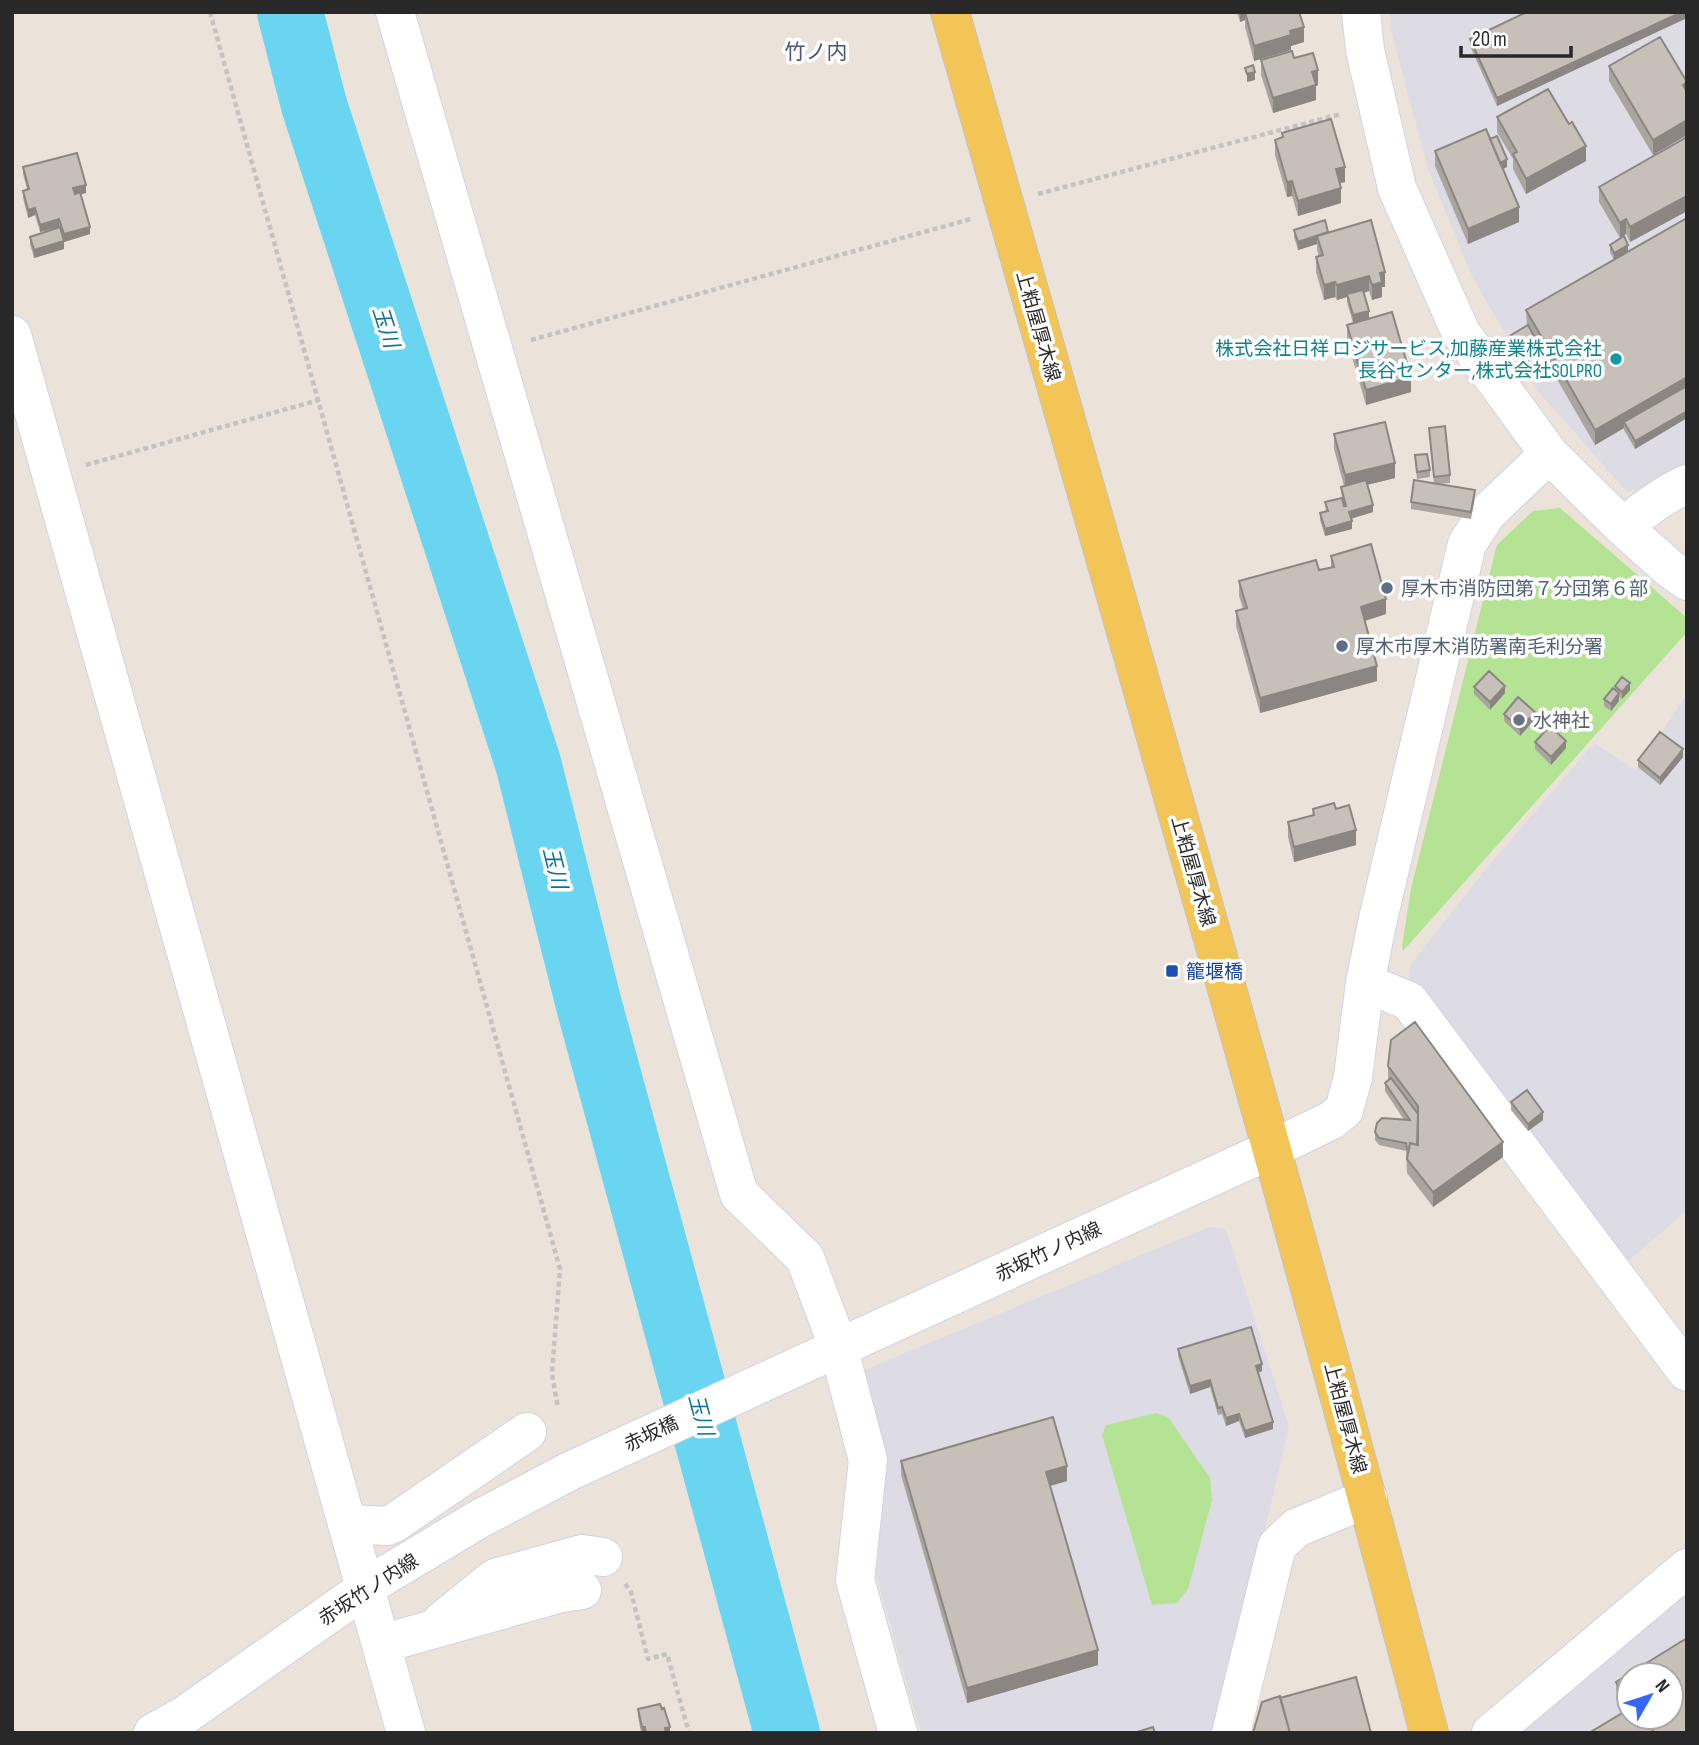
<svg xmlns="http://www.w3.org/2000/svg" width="1699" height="1745" viewBox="0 0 1699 1745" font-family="'Sofia Sans Condensed','Noto Sans JP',sans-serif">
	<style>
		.industrial { fill: #dddbe3; fill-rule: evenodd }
		.green { fill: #b4e394 }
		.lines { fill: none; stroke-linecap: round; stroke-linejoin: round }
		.river { stroke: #6ad5f0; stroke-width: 66 }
		.minor-casing { stroke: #cfd4e2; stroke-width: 40 }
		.major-casing { stroke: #c3c3c3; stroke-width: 40 }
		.path { stroke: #c3c3c3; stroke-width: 4.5; stroke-dasharray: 5 3.5; stroke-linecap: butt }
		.minor { stroke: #fff; stroke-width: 38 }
		.major { stroke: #f3c557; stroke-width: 38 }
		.wall { fill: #aaa59f; fill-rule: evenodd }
		.shaded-wall { fill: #8b8682 }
		.building { fill: #c6c0b9; stroke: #8b8682; stroke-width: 2 }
		.culture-dot { fill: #0f9aa8; stroke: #fff; stroke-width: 2.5 }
		.service-dot { fill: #5c6f8a; stroke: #fff; stroke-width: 2.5 }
		.worship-dot { fill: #6b7280; stroke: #fff; stroke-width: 2.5 }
		.transit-dot { fill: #1a4fb4; stroke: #fff; stroke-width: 2.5 }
		.labels { text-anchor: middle; stroke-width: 7; stroke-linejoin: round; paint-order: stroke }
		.street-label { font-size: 19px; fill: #282828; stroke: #fff }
		.culture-label { font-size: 19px; fill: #0d838f; stroke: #fff; text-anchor: end }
		.service-label { font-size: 19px; fill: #4e5e75; stroke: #fff; text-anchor: start }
		.worship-label { font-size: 19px; fill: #5b616d; stroke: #fff; text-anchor: start }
		.transit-label { font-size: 19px; fill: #164399; stroke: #fff; text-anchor: start }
		.neighbourhood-label { font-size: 21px; fill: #48547a; stroke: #fff }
		.water-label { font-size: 21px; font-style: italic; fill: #0b729a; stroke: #fff }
	</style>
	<rect width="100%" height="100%" fill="#ebe3da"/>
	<path class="industrial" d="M1390 12H1687V475L1651 490 1626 491 1538 391 1472 276 1428 169 1391 30Z
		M1687 694V1210L1620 1268 1409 982 1411 964 1485 870 1594 743 1636 770Z
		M1209 1227 1226 1229 1289 1427 1217 1733H921L869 1549 862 1371Z
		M1687 1583V1733H1514ZM1629 1675H1671V1717H1629Z"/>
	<path class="green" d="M1560 508 1687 618V632L1403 951 1402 946 1411 889 1497 545 1533 511Z
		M1156 1413 1168 1417 1210 1478 1212 1500 1188 1589 1177 1603 1152 1605 1102 1435 1106 1425Z"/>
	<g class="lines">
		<path class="river" d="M290 12 314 105 528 763 589 1005 787 1733"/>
		<g class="minor-casing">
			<path id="minor" d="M395 12 739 1194 805 1258 838 1346 868 1460 855 1580 898 1733
				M1361 12 1365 50 1397 188 1461 333 1549 454 1623 527 1669 568 1687 581
				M12 335 406 1733
				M1623 527C1643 510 1663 495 1687 484
				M1365 983 1409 1001 1687 1372
				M348 1524 387 1526 394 1523 527 1432
				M442 1621 495 1578 582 1554 603 1557
				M381 1644 561 1593 582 1590
				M153 1733 185 1715 379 1579 479 1519 570 1471 1272 1149 1332 1120 1344 1110 1353 1077 1365 983 1378 919 1467 544 1487 513 1549 454
				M1231 1733 1277 1546 1296 1528 1368 1498
				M1491 1733 1687 1568"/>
		</g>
		<g class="major-casing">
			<path id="major" d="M950 12C1112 585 1279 1157 1429 1733"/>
		</g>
		<path class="path" d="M210 12 560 1269 552 1374 558 1408
			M1038 194 1341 114
			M531 340 971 219
			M86 465 319 400
			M625 1584 631 1592 648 1659 667 1654 689 1733"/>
		<use href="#minor" class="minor"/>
		<use href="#major" class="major"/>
	</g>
	<path class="wall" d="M1237 12H1299L1304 42 1291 46V50L1254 61 1245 27V20L1240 22Z
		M1687 12V18L1497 106 1470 46V39Z
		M1294 58 1318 85 1316 86V100L1273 113 1261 75V60Z
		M1609 66 1685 79 1687 78V135L1653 155 1609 81Z
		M1497 117 1586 161 1526 194 1513 169V159L1497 132Z
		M1282 133 1345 182 1340 183 1341 203 1298 216 1292 196 1287 197 1275 155V140L1282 137Z
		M1687 137V211L1630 242 1626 234 1620 238 1599 202V187Z
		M1490 139 1507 167 1503 169 1519 222 1468 244 1435 166V151Z
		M23 167 86 193 80 194 90 234 64 242V249L34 258 30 244V237L59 228V227L40 232 35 215 28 218 23 198V191L27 189 23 174Z
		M1687 218V418L1635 449 1624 430V428L1595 445 1540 350V354L1524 364 1511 342V335L1527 326 1526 310 1614 260 1610 252V245L1628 251Z
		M1294 230 1328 232 1385 287H1382V297L1372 300 1369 291 1364 293 1353 323 1347 302V297L1337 300 1335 297 1324 300 1316 272V257H1319L1317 250V244L1298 250 1294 237Z
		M1347 325 1411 392 1366 405 1347 340Z
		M1429 428 1450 475V483L1438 484 1475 498 1471 519 1411 509V502L1434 484Z
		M1334 434 1395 478 1367 485 1373 512 1351 519 1352 529 1325 536 1320 520V513L1326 511 1325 502 1342 498 1341 487 1344 486 1334 449Z
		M1415 455 1430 470V477L1417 479Z
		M1331 556 1386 614 1365 621 1377 681 1260 713 1236 626V611L1243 609 1239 596V581L1319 570 1331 567Z
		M1615 686 1630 690 1622 699 1619 697V701L1611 711 1604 706V699L1615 690Z
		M1474 687 1505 693 1490 710 1474 694Z
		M1504 714 1535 719 1520 736 1504 721Z
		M1535 742 1566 748 1551 765 1535 749Z
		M1683 757 1660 785 1638 767V760Z
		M1313 809H1336L1356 845 1294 862 1288 837V822L1313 815Z
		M1388 1066 1503 1157 1433 1207 1407 1173 1406 1151 1379 1145 1375 1140V1132L1404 1120 1385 1091V1083L1388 1081Z
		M1511 1102 1543 1120 1528 1131 1511 1110Z
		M1178 1349 1262 1371 1258 1373 1273 1429 1245 1438 1239 1421 1226 1426 1222 1414 1218 1415 1210 1387 1190 1394 1178 1356Z
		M901 1461 1067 1481 1050 1486 1098 1665 967 1703 901 1475Z
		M1687 1638V1733H1589L1629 1709 1616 1690V1682ZM1629 1675H1671V1717H1629Z
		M638 1709 670 1733H641L638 1716Z"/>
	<path class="shaded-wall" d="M1682 12H1687V18L1497 106V98Z
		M1245 13V20L1240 22V14Z
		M1304 27V42L1291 46V50L1254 61V46L1290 31Z
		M1318 70V85L1316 86V100L1273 113V98L1312 72Z
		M1255 72V80L1247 82V74Z
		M1687 120V135L1653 155V140Z
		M1586 146V161L1526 194V179Z
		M1507 159V167L1498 171V164Z
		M1345 167V182L1336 184V169Z
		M1292 181V196L1287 197V182Z
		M86 185V193L73 196V188Z
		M1341 188V203L1298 216V201Z
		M1687 196V211L1630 242V227Z
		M1519 207V222L1468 244V229Z
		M35 208V215L28 218V210Z
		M59 219V227L40 232V225Z
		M1626 219V234L1620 238V223Z
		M90 227V234L64 242V249L34 258V250L64 241V234Z
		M1317 237V244L1298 250V242Z
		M1628 245V252L1614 261V253Z
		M1385 272V287H1382V297L1372 300V285L1380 273Z
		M1369 276V291L1347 297V294V297L1337 300V285Z
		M1335 282V297L1324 300V285Z
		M1369 311V318L1353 323V315Z
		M1540 347V354L1524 364V357Z
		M1411 377V392L1366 405V390Z
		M1687 377V392L1624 422V428L1595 445V430Z
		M1687 411V418L1635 449V441Z
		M1395 463V478L1345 490V475Z
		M1373 505V512L1349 519V512Z
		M1352 521V529L1325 536V529Z
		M1386 599V614L1361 622V607Z
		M1377 666V681L1260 713V698Z
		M1630 683V690L1622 699V692Z
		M1505 686V693L1490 710V702Z
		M1619 693V701L1611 711V704Z
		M1535 712V719L1520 736V729Z
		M1566 741V748L1551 765V757Z
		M1683 749V757L1660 785V778Z
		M1356 830V845L1294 862V847Z
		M1543 1112V1120L1528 1131V1124Z
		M1503 1142V1157L1433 1207V1192Z
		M1262 1364V1371L1256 1373V1366Z
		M1210 1380V1387L1190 1394V1386Z
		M1239 1414V1421L1226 1426V1418Z
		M1273 1422V1429L1245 1438V1431Z
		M1067 1466V1481L1046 1487V1472Z
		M1098 1650V1665L967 1703V1688Z
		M642 1727H645V1733H642Z
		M670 1727V1733H665V1728Z"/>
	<path class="building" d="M1245 12H1299L1304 27 1290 31 1291 35 1254 46Z
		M1527 12H1682L1497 98 1470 39Z
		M1660 37 1687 82 1683 85 1687 92V120L1653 140 1609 66Z
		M1292 51 1294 58 1313 53 1318 70 1312 72 1316 85 1273 98 1261 60Z
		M1253 65 1255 72 1247 74 1245 68Z
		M1548 89 1569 124 1572 122 1586 146 1526 179 1513 154 1517 152 1497 117Z
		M1331 119 1345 167 1336 169 1341 188 1298 201 1292 181 1287 182 1275 140 1283 137 1282 133Z
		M1486 129 1519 207 1468 229 1435 151Z
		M1497 136 1507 159 1500 163 1490 139Z
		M1687 137V196L1630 227 1626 219 1620 223 1599 187Z
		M77 153 86 185 73 188 75 194 80 192 90 227 64 234 59 219 40 225 35 208 28 210 23 191 29 189 23 167Z
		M1687 218V377L1595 430 1526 310Z
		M1325 220 1328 232 1298 242 1294 230Z
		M1371 220 1385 272 1380 273 1382 282 1372 285 1369 276 1337 285 1335 282 1324 285 1316 257 1323 255 1317 236Z
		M60 227 64 241 34 250 30 237Z
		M1624 236 1628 245 1614 253 1610 245Z
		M1363 290 1369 311 1353 315 1347 294Z
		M1392 312 1411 377 1366 390 1347 325Z
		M1528 325 1540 347 1524 357 1511 335Z
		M1687 386V411L1635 441 1624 422Z
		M1385 422 1395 463 1345 475 1334 434Z
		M1445 426 1450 475 1434 477 1429 428Z
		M1427 454 1430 470 1417 472 1415 455Z
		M1366 480 1373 505 1349 512 1352 521 1325 529 1320 513 1328 511 1325 502 1342 498 1344 506H1346L1341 487Z
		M1414 480 1475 490 1471 512 1411 502Z
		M1371 544 1386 599 1361 607 1377 666 1260 698 1236 611 1247 608 1239 581 1316 560 1319 570 1334 567 1331 556Z
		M1489 671 1505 686 1490 702 1474 687Z
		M1622 677 1630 683 1622 692 1615 686Z
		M1613 688 1619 693 1611 704 1604 699Z
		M1518 697 1535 712 1520 729 1504 714Z
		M1550 726 1566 741 1551 757 1535 742Z
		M1660 732 1683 749 1660 778 1638 760Z
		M1334 803 1336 809 1349 805 1356 830 1294 847 1288 822 1314 815 1313 809Z
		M1415 1022 1503 1142 1433 1192 1407 1159 1410 1143 1418 1145V1106L1388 1066 1391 1040Z
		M1391 1078 1418 1114 1417 1145 1410 1143 1409 1150 1407 1149 1406 1143 1379 1138 1375 1132 1377 1123 1382 1118 1410 1120 1385 1083Z
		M1527 1090 1543 1112 1528 1124 1511 1102Z
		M1251 1327 1262 1364 1256 1366 1273 1422 1245 1431 1239 1414 1226 1418 1222 1407 1218 1408 1210 1380 1190 1386 1178 1349Z
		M1053 1417 1067 1466 1046 1472 1098 1650 967 1688 901 1461Z
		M1687 1638V1733H1654L1645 1717H1671V1675H1629V1703L1616 1682Z
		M1356 1677 1371 1733H1290L1280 1698Z
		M1280 1696 1290 1733H1253L1262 1702Z
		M660 1704 662 1709 664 1708 670 1727 665 1728 666 1733H646L645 1727H642L638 1709Z
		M1629 1709V1717H1645L1654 1733H1589Z
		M1153 1727 1155 1733H1134Z"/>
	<circle class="culture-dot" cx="1616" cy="359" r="7"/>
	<g class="service-dot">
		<circle cx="1387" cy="588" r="7"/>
		<circle cx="1342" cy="646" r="7"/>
	</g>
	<circle class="worship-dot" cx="1519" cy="720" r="7"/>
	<rect class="transit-dot" x="1165" y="964" width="14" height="14" rx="3.5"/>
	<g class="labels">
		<g class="street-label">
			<text transform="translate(1039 326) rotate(74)" y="7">上粕屋厚木線</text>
			<text transform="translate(1194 871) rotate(74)" y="7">上粕屋厚木線</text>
			<text transform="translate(1048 1251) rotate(-25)" y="7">赤坂竹ノ内線</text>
			<text transform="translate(1346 1418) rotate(75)" y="7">上粕屋厚木線</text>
			<text transform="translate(651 1433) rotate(-25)" y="7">赤坂橋</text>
			<text transform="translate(368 1589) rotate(-33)" y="7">赤坂竹ノ内線</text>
		</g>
		<g class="culture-label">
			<text x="1602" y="355">株式会社日祥 ロジサービス,加藤産業株式会社<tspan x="1602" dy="22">長谷センター,株式会社SOLPRO</tspan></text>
		</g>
		<g class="service-label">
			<text x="1401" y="595">厚木市消防団第７分団第６部</text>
			<text x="1356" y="653">厚木市厚木消防署南毛利分署</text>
		</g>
		<g class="worship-label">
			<text x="1533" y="727">水神社</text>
		</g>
		<g class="transit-label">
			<text x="1186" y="978">籠堰橋</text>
		</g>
		<g class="neighbourhood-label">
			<text x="816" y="59">竹ノ内</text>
		</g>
		<g class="water-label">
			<text transform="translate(386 327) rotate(72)" y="7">玉川</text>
			<text transform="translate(555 868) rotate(76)" y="7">玉川</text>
			<text transform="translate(701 1415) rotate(75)" y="7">玉川</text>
		</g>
	</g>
	<rect width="1699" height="1745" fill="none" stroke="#282828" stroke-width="28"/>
	<g transform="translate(1650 1696) rotate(51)"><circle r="33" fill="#ffffff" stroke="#a9a9a9" stroke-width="2"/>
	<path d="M0-5L12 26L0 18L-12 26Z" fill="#3567fd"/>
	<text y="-10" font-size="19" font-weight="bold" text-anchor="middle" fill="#282828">N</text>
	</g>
	<path d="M1461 46v10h110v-10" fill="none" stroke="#282828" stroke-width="3.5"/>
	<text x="1472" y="46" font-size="21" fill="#282828" stroke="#ffffff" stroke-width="5" paint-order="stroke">20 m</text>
</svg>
